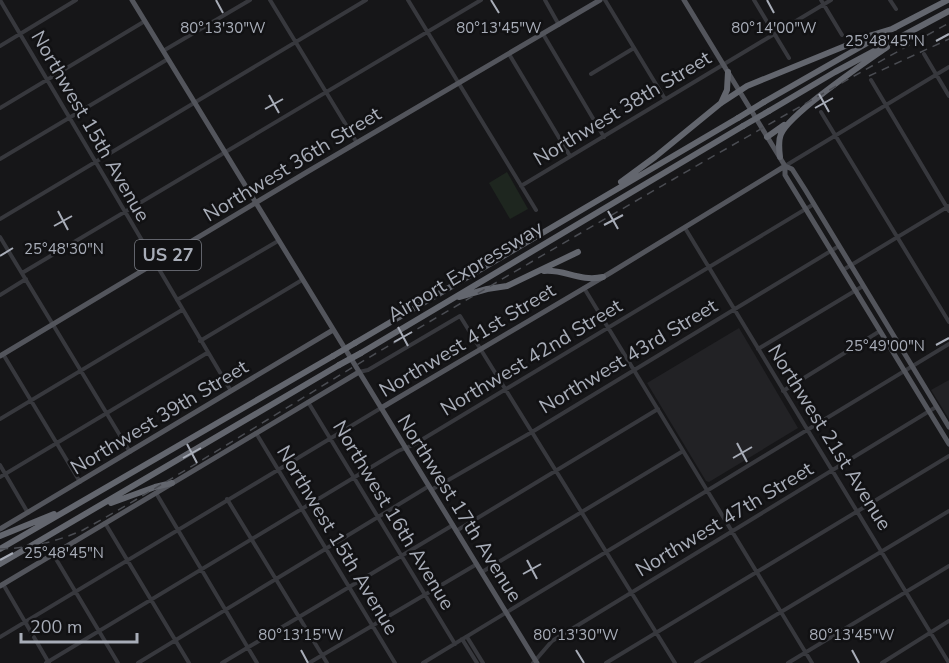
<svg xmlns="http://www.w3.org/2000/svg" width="949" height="663" viewBox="0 0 949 663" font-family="'Nunito Sans',sans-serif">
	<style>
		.built { fill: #222225 }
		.green { fill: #1e261f }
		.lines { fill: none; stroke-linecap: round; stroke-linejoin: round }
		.minor { stroke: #37383d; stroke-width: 4 }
		.major { stroke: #53555c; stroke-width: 5 }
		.highway { stroke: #63666e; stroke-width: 6 }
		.rail { stroke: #4a4c52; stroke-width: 1.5; stroke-dasharray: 8 6; stroke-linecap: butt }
		.highway-bridge { stroke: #63666e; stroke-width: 6 }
		.ticks { fill: none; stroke: #a8adb8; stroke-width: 2 }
		.labels { text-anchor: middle; stroke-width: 5; stroke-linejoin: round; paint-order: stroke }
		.shield { fill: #111113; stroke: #7b7e86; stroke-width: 1.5 }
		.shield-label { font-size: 18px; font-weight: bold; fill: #a8adb8 }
		.street-label { font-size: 20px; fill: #a8adb8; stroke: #111113 }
		.ticks-label { font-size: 15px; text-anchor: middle; fill: #a8adb8; stroke: #111113; stroke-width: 5; stroke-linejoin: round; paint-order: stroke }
	</style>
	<rect width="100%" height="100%" fill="#161618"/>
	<path class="built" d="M739 328 798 428 709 482 706 481 647 383Z
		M949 380V419L931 390Z"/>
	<path class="green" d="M507 172 528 209 510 219 489 183Z"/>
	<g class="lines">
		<path class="minor" d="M0 0 231 391
			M270 0 357 143
			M408 0 536 210
			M545 0 559 25
			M605 0 665 99
			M754 0 789 58
			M821 0 842 35
			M890 0 896 9
			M543 34 604 137
			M0 46 76 0
			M163 51 250 0
			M509 54 570 156
			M924 54 949 96
			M591 74 634 48
			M871 80 949 211
			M0 108 145 21
			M821 112 949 322
			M0 159 168 59
			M785 166 949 67
			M521 186 831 0
			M0 219 366 0
			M685 228 949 663
			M0 237 130 452
			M843 270 949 206
			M22 273 481 0
			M584 288 812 663
			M0 295 26 279
			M177 300 278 241
			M200 341 302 280
			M758 349 863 286
			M3 354 80 482
			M359 372 368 370 460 316 675 663
			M783 391 880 331
			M308 402 455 644
			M0 419 182 310
			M256 433 395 663
			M0 465 28 513
			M0 477 207 353
			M431 490 532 432 839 246
			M156 493 257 663
			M227 499 327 663
			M105 523 189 663
			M456 531 658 409
			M53 554 118 663
			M482 572 683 451
			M3 584 49 663
			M0 637 381 408
			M467 637 483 663
			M462 639 477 663
			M46 663 398 451 413 445 814 204
			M138 663 429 486
			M222 663 453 525
			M309 663 477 564
			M423 663 949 344
			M533 663 552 641 936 407
			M606 663 949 456
			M696 663 949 511
			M788 663 949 566
			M882 663 949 621"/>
		<path class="major" d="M132 0 537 663
			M684 0 785 166 792 169 806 191 949 427
			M785 166V175L949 444
			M0 356 307 172 600 0
			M381 408 610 273 785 166
			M0 529 333 330
			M0 586 359 372"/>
		<path class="highway" d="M892 29 948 0
			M764 102 883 34
			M721 103 727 90 728 72
			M769 111 835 72 949 11
			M767 137 784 125
			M780 157C779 149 778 141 781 134 790 113 866 62 887 47
			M621 182 655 157 721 103 747 86 872 35 895 28
			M544 271C565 269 579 282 603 277
			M459 297 487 289 507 286 578 252
			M355 343 738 118
			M361 353 743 126
			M111 503 155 487 172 483
			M0 536 54 514
			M0 549 333 356
			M0 564 339 365"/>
		<path class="rail" d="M869 76 949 39
			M0 549C30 548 56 542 83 530 187 472 287 406 390 345 575 236 761 127 949 23"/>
		<path class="highway-bridge" d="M738 118 764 102
			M743 126 769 111
			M333 356 355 343
			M339 365 361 353"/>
	</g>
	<path class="ticks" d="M216 0 223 13M491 0 499 13M767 0 774 13M936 41 949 34M819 94 829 112M269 95 279 113M815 108 833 98M265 109 283 99M58 211 68 230M608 211 618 229M604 225 623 215M54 226 72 216M0 256 13 248M398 327 408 346M394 342 412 332M936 345 949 338M737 443 747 462M187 444 197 463M183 458 201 448M733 458 752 447M0 560 13 553M527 560 537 579M523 574 541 564M301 650 308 663M576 650 584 663M852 650 859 663"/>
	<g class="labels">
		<rect class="shield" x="135" y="240" width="66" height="30" rx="4.5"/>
		<g class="shield-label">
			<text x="168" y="261">US 27</text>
		</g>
		<g class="street-label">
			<text transform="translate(622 108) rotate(-31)" y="7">Northwest 38th Street</text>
			<text transform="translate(91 126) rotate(60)" y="7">Northwest 15th Avenue</text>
			<text transform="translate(292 164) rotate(-31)" y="7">Northwest 36th Street</text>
			<text transform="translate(465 271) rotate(-31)" y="7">Airport Expressway</text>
			<text transform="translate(467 340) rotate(-31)" y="7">Northwest 41st Street</text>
			<text transform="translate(628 356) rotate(-31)" y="7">Northwest 43rd Street</text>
			<text transform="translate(531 357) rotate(-31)" y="7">Northwest 42nd Street</text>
			<text transform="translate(159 417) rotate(-31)" y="7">Northwest 39th Street</text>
			<text transform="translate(830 437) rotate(58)" y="7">Northwest 21st Avenue</text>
			<text transform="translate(460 508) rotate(58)" y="7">Northwest 17th Avenue</text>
			<text transform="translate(394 515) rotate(59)" y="7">Northwest 16th Avenue</text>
			<text transform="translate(724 519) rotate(-31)" y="7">Northwest 47th Street</text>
			<text transform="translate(338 540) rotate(59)" y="7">Northwest 15th Avenue</text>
		</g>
	</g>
	<g class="ticks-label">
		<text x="223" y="33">80°13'30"W</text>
		<text x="499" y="33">80°13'45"W</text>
		<text x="774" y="33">80°14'00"W</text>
		<text x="885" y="46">25°48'45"N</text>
		<text x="64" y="254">25°48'30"N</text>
		<text x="885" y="351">25°49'00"N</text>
		<text x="64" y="558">25°48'45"N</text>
		<text x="301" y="640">80°13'15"W</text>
		<text x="576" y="640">80°13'30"W</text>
		<text x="852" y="640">80°13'45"W</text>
	</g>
	<path d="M21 633v9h116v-9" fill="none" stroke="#a8adb8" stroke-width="3"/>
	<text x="30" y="633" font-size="18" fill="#a8adb8" stroke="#111113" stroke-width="4.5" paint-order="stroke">200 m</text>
</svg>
